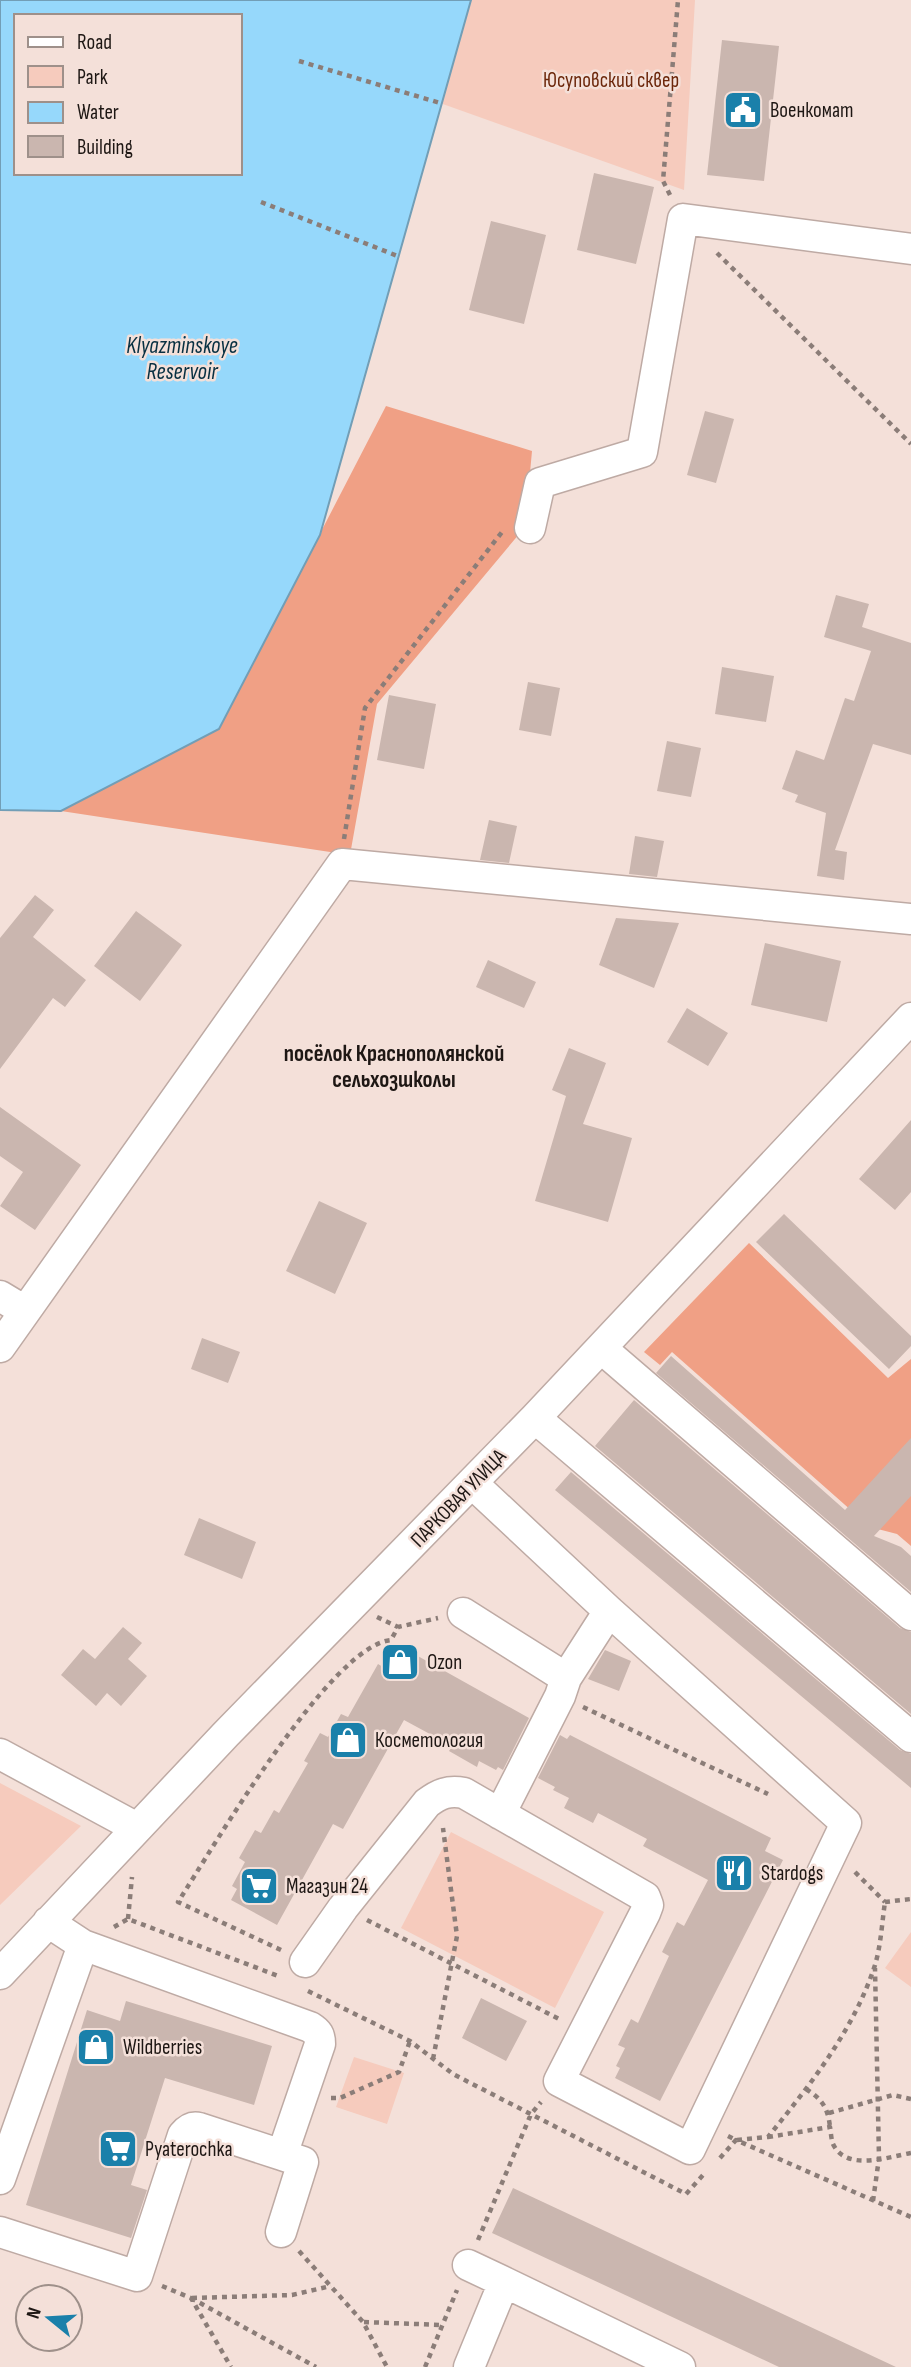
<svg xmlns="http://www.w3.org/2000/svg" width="911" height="2367" viewBox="0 0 911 2367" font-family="'Sofia Sans Condensed',sans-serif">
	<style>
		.green { fill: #f6cbbd }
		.forest { fill: #f0a085 }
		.water { fill: #96d8fb; stroke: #729eb6; stroke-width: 2; fill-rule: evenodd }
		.building { fill: #cab6af }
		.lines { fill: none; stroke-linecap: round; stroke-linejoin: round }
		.minor-casing { stroke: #beaaa4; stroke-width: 33 }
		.path { stroke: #8b7d78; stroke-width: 4.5; stroke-dasharray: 5 5; stroke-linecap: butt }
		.minor { stroke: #fff; stroke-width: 30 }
		.labels { text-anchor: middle; stroke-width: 5; stroke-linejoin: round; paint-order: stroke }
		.park-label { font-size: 21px; fill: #6c270b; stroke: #f4e0d9 }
		.poi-label { font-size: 21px; fill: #1e1714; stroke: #f4e0d9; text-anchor: start }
		.street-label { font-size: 21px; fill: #1e1714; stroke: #f4e0d9 }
		.water-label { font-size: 23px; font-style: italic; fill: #083042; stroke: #f4e0d9 }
		.neighbourhood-label { font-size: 23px; font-weight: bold; fill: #1e1714; stroke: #f4e0d9 }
	</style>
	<rect width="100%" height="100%" fill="#f4e0d9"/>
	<path class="green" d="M469 0H695L684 190 440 103Z
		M0 1783 81 1826 0 1905Z
		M451 1832 604 1912 555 2008 401 1928Z
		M911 1932V1987L885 1968Z
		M354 2057 404 2073 387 2124 336 2107Z"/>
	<path class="forest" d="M386 406 532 451 525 527 377 704 350 855 61 811 219 729Z
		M749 1243 888 1378 911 1359V1546L897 1534 870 1527 672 1352 660 1365 644 1352Z"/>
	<path class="water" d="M0 0H471L320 535 219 729 61 811 0 810ZM16 16H240V173H16Z"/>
	<path class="building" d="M722 40 779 46 764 181 707 175Z
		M594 173 654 187 636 264 577 250Z
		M491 221 546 235 524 324 469 310Z
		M705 411 734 419 716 483 687 475Z
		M836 595 869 604 862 627 911 643V755L873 744 835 850 847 852 844 880 817 876 826 813 795 802 798 795 782 789 796 750 824 760 845 698 854 701 871 651 824 637Z
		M722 667 774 676 766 722 715 714Z
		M528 682 560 688 551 736 519 730Z
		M389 695 436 704 424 769 377 760Z
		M667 741 701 748 691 797 657 791Z
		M489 820 517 826 509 863 480 860Z
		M635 836 664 841 657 877 629 874Z
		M35 895 54 910 33 937 86 980 65 1007 53 998 0 1069V938Z
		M136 911 182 945 140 1001 94 966Z
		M616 918 679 923 654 988 599 965Z
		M765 943 841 961 827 1022 751 1005Z
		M488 960 536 982 524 1008 476 987Z
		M687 1008 728 1033 708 1066 667 1042Z
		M569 1048 606 1063 583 1124 632 1138 608 1222 535 1201 566 1096 552 1090Z
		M0 1107 81 1165 35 1230 0 1206 23 1172 0 1156Z
		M911 1120V1192L895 1210 859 1179Z
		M319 1201 367 1223 335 1294 286 1271Z
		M784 1214 911 1336V1346L889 1369 756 1242Z
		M202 1338 240 1352 228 1383 191 1369Z
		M671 1356 845 1510 911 1438V1496L874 1536 901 1547 911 1556V1592L656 1373Z
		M634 1400 900 1628 911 1632V1714L595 1446Z
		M571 1472 900 1750 911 1754V1788L555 1490Z
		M199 1518 256 1542 242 1579 184 1555Z
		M123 1627 142 1643 128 1659 147 1676 121 1706 107 1693 96 1706 61 1675 83 1649 95 1659Z
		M605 1650 631 1661 619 1691 588 1679Z
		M397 1652 412 1661 416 1655 529 1718 503 1770 498 1767 496 1770 479 1761 477 1767 449 1751 452 1746 404 1720 343 1829 333 1824 277 1925 231 1900 237 1889 232 1886 245 1862 239 1858 255 1830 261 1833 274 1810 279 1813 308 1763 304 1761 320 1733 328 1737 341 1714 348 1717 378 1664 388 1670Z
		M560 1735 567 1739 570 1735 771 1838 765 1851 783 1860 660 2101 615 2078 620 2068 616 2066 625 2048 618 2045 631 2019 638 2023 669 1956 662 1952 677 1922 684 1926 708 1880 643 1846 647 1839 598 1813 593 1823 564 1808 569 1798 553 1790 555 1787 538 1778Z
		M481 1998 527 2021 506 2061 462 2038Z
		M126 2001 272 2046 254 2105 165 2078 131 2185 147 2190 131 2238 26 2205 87 2010 120 2021Z
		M513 2188 896 2367H779L606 2286 492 2233Z"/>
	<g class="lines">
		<g class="minor-casing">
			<path id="minor" d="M530 528 540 483 642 452 683 219 911 249
				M0 1296 25 1311
				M0 1347 342 864 911 919
				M601 1348 911 1615
				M535 1418 911 1737
				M463 1613 566 1678
				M0 1754 137 1828
				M500 1814 560 1696 566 1678 609 1611
				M305 1962 343 1908 427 1803C439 1794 448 1790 464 1793L645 1897 648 1905 645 1913 559 2081 690 2149 846 1823 609 1611 472 1483
				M0 1974 226 1734 535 1418 911 1018
				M0 2179 83 1945
				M0 2232 137 2276 183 2135C188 2129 192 2126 199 2128L282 2155 320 2044C320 2035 318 2032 310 2027L83 1945 48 1922
				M281 2232 303 2162 282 2155
				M468 2265 504 2282
				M469 2367 504 2282 680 2367"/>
		</g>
		<path class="path" d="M299 61 440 103
			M670 195 663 181 678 0
			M261 202 400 257
			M717 253 911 444
			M344 839 365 708 502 532
			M377 1617 398 1627
			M583 1707 768 1794
			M855 1872 885 1902
			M885 1902 911 1899
			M128 1919 132 1877
			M367 1920 561 2020
			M114 1927 128 1919 281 1977
			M281 1950 178 1902C213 1848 330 1646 391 1640L398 1627 438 1618
			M308 1991 410 2041 453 2074 686 2194 704 2174
			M433 2059 457 1936 443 1828
			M806 2089C822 2099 828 2108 830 2127
			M331 2098H340L399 2072 410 2041
			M829 2113 893 2095 911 2099
			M728 2136 736 2140 768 2137C810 2085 854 2030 875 1965 881 1945 882 1922 885 1902
			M768 2137 830 2127C831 2132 831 2139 833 2144 846 2172 888 2157 911 2153
			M720 2158 736 2140 911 2217
			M873 2201 879 2158 875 1968
			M478 2240 531 2114 541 2102
			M299 2251 363 2322 387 2367
			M162 2286 191 2298 231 2367
			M191 2298 316 2367
			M192 2298 292 2295 331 2286
			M364 2322 442 2325
			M425 2367 457 2290"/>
		<use href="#minor" class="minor"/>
	</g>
	<defs>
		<g id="civic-square" transform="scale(2.0125)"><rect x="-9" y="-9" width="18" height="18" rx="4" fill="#1a80aa" stroke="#f4e0d9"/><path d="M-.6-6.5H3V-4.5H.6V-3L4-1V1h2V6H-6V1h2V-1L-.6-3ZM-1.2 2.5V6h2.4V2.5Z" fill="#fff"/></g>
		<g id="shop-square" transform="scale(2.0125)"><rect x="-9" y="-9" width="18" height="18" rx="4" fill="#1a80aa" stroke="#f4e0d9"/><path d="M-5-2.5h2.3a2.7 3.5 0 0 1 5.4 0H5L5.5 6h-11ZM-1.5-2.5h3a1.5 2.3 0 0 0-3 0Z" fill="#fff"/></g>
		<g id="restaurant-square" transform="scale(2.0125)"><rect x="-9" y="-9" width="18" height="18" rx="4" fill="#1a80aa" stroke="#f4e0d9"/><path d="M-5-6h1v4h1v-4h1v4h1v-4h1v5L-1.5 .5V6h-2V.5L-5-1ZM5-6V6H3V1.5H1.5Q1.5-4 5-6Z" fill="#fff"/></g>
		<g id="supermarket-square" transform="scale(2.0125)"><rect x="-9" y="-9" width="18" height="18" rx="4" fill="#1a80aa" stroke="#f4e0d9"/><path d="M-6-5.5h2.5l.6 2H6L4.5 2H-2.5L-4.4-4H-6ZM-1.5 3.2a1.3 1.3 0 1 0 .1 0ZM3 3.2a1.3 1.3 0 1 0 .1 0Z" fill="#fff"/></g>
	</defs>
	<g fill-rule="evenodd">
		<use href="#civic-square" x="743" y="110"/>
		<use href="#shop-square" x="400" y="1662"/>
		<use href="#shop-square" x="348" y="1740"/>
		<use href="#restaurant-square" x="734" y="1873"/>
		<use href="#supermarket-square" x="259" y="1886"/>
		<use href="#shop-square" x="96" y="2047"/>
		<use href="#supermarket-square" x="118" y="2149"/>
	</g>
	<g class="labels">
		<g class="park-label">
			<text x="611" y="87">Юсуповский сквер</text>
		</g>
		<g class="poi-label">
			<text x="770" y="117">Военкомат</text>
			<text x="427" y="1669">Ozon</text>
			<text x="375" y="1747">Косметология</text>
			<text x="761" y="1880">Stardogs</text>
			<text x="286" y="1893">Магазин 24</text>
			<text x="123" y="2054">Wildberries</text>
			<text x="145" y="2156">Pyaterochka</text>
		</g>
		<g class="street-label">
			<text transform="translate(458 1498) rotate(-46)" y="7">ПАРКОВАЯ УЛИЦА</text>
		</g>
		<g class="water-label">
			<text x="182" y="353">Klyazminskoye<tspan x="182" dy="26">Reservoir</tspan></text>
		</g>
		<g class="neighbourhood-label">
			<text x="394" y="1061">посёлок Краснополянской<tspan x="394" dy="26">сельхозшколы</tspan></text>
		</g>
	</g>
	<rect x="14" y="14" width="228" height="161" fill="#f4e0d9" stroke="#9e908a" stroke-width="2"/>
	<rect x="28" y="37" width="35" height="10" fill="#ffffff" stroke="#9e908a" stroke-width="2"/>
	<text x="77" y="49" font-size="21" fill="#1e1714">Road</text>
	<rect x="28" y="66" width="35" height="21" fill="#f6cbbd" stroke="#9e908a" stroke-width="2"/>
	<text x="77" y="84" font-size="21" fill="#1e1714">Park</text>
	<rect x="28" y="102" width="35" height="21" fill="#96d8fb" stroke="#9e908a" stroke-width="2"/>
	<text x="77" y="119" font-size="21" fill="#1e1714">Water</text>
	<rect x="28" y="136" width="35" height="21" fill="#cab6af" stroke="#9e908a" stroke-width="2"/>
	<text x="77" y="154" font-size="21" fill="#1e1714">Building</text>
	<g transform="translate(49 2318) rotate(288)"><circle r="33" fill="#f4e0d9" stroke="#9e908a" stroke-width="2"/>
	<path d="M0-5L12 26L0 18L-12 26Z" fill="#1a80aa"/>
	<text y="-10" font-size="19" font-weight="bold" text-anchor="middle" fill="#1e1714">N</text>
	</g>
</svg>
